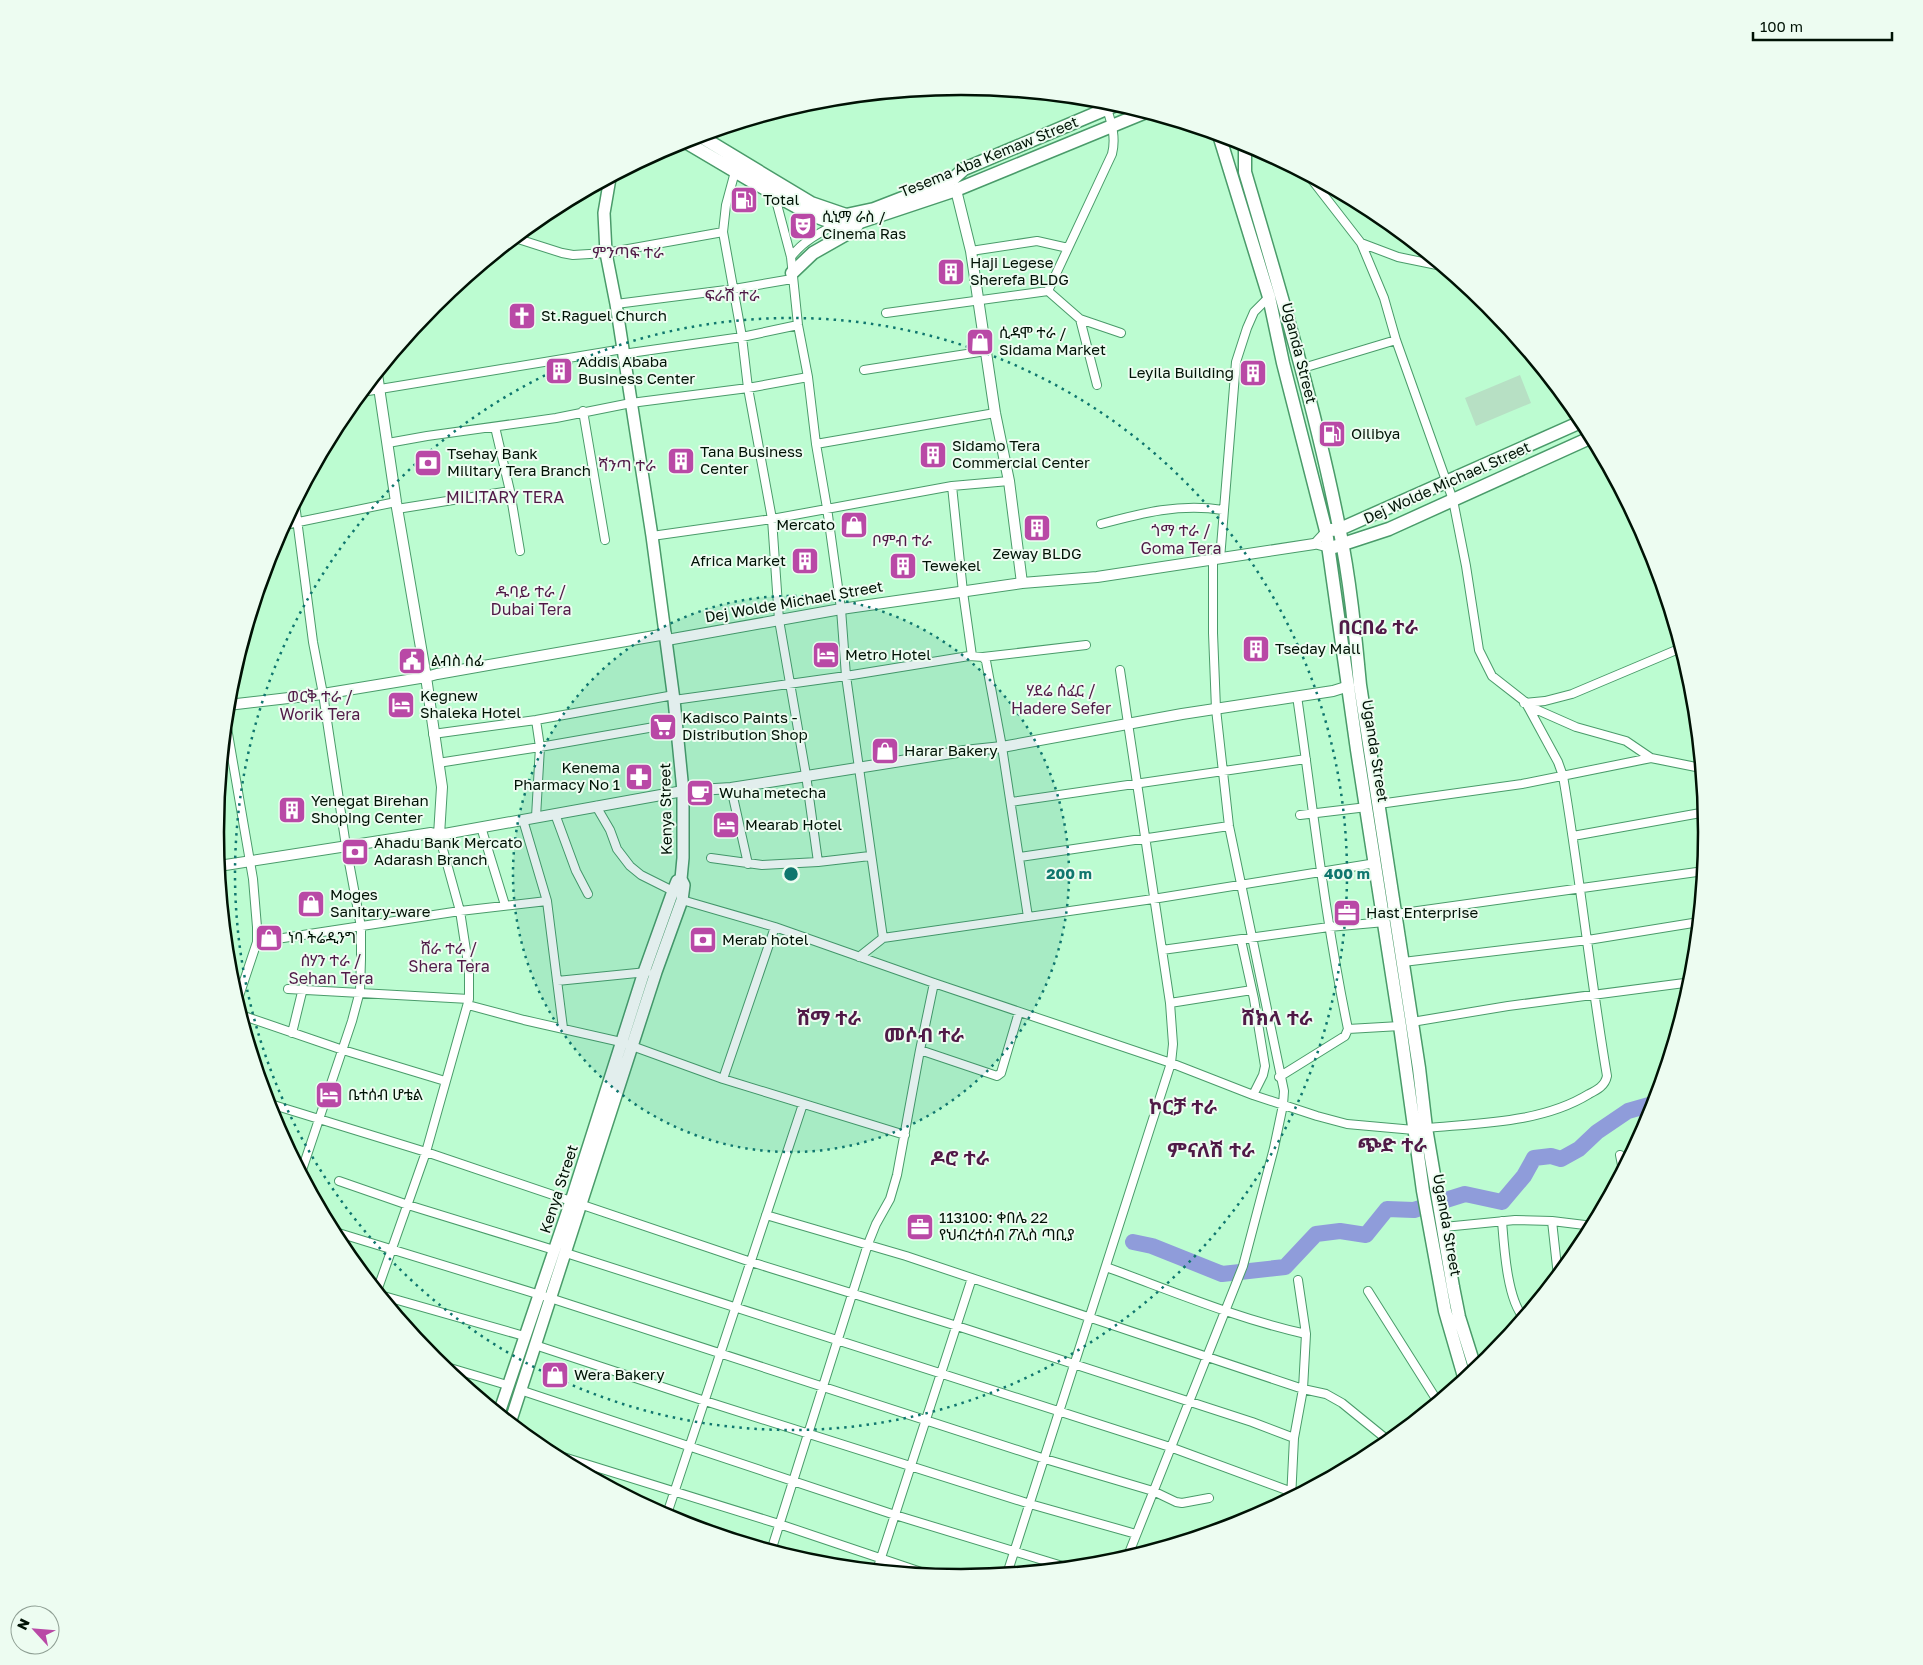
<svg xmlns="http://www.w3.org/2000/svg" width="1923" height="1665" viewBox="0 0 1923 1665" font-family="'Golos Text','Noto Sans Ethiopic',sans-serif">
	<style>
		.green { fill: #b7e0c4 }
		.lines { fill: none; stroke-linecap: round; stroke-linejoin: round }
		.river { stroke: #8f9cda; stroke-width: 16 }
		.minor-casing { stroke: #4a9b6a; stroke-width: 10 }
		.tertiary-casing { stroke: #4a9b6a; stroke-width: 12 }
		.secondary-casing { stroke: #4a9b6a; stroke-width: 14 }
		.primary-casing { stroke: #4a9b6a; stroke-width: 15 }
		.minor { stroke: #fff; stroke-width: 8 }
		.tertiary { stroke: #fff; stroke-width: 10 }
		.secondary { stroke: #fff; stroke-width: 11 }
		.primary { stroke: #fff; stroke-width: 12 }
		.ring { fill: none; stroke: #0f766e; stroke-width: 2.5; stroke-dasharray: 2.5 5 }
		.labels { text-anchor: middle; stroke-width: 4; stroke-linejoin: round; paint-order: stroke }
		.street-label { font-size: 15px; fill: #001205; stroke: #edfcf1 }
		.poi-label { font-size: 15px; fill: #001205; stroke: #edfcf1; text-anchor: start }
		.neighbourhood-label { font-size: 16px; fill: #501a47; stroke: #edfcf1 }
		.district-label { font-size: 20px; font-weight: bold; fill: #501a47; stroke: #edfcf1 }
		.rim { fill: none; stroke: #001205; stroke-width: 2.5 }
		.centre { fill: #0f766e; stroke: #edfcf1; stroke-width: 2.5 }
		.ring-label { font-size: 15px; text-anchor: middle; font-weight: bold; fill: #0f766e; stroke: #edfcf1; stroke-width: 4; stroke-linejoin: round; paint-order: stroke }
	</style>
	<rect width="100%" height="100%" fill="#bcfcd1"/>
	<path class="green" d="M1520 375 1531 403 1476 426 1465 398Z"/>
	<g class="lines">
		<path class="river" d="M1133 1242 1152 1246 1222 1274 1285 1267 1316 1234 1340 1231 1366 1235 1387 1209 1414 1210 1465 1194 1502 1202 1524 1176 1534 1158 1551 1156 1561 1159 1579 1149 1597 1132 1628 1111 1656 1103"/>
		<g class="minor-casing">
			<path id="minor" d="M736 168 726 205 723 232 742 337 748 388 772 519 779 620 806 775 818 862
				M1309 176 1361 243 1384 298 1396 340 1453 500 1466 566 1479 650 1492 676 1533 708 1576 727 1626 741 1651 758 1701 768
				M774 193 791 257 798 325 808 377 816 444 827 508 841 609 846 676 883 938 1153 899 1376 863
				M515 238 562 253 573 255 606 253 723 232
				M1361 243 1398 257 1442 266
				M971 251 1037 241 1068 248
				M791 257C803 241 819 233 837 224
				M1048 291 1112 154C1116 138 1112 124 1107 109
				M1048 291 1080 319 1121 333
				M616 304 734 289 792 279
				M886 313 1048 291
				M1080 319 1097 385
				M623 354 742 337 798 325
				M1303 368 1396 340
				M864 370 986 351
				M362 392 623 349
				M583 411 605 540
				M495 427 510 491 520 551
				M388 443 427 436 556 418 631 403 748 388 808 377
				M816 444 995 413
				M952 486 963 592 972 656
				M295 504 313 642 323 694 346 846 361 927V959L360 991 352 1021 301 1173
				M397 509 510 491
				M1101 524C1142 513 1180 503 1223 510
				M284 525 396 502
				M1326 531 1314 544 1329 548
				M652 536 772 519 952 486 1009 481
				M1220 559 1236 362 1247 328 1254 312 1269 297
				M983 657 1086 645
				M674 700 846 676 969 656 983 657 986 661 1002 747 1028 917
				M1524 703 1545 701 1572 694 1681 648
				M226 722 253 879 257 927V942L237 1002
				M433 734 536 720 674 695
				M438 763 540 747 677 723
				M731 788 748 864
				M1011 802 1306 759
				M1379 804 1522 784 1651 758
				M596 806 610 830 617 849 630 866 641 875 673 891
				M555 814 576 871 588 894
				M1300 815 1367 807
				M536 817 540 747 536 720
				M523 820 547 901 563 1028
				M481 827 505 905
				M1573 836 1706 812
				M1020 857 1229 826
				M711 858 762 865 818 862 870 856
				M682 900 775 927 934 983 1171 1063 1253 1095 1317 1116 1347 1124 1414 1130
				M1396 914 1704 871
				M1241 940 1254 999 1265 1066 1263 1075 1253 1095
				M257 942 460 911 547 901
				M1162 950 1329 927 1385 922
				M859 957 883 938
				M1403 962 1588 940 1699 922
				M557 981 647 972
				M288 989 469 999
				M1170 1003 1252 990
				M468 1005 524 1020 621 1042 723 1079 905 1135
				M241 1015 343 1050 445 1081
				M1412 1022 1508 1006 1692 982
				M1348 1029 1400 1026
				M292 1033 303 988
				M920 1050 997 1076 1001 1073 1019 1012
				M1279 1077 1345 1036 1348 1029C1325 919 1313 807 1297 696
				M723 1079 775 927
				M267 1103 426 1152 751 1262 957 1326 1252 1422 1294 1438
				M1426 1128C1480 1123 1542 1123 1589 1094 1597 1090 1605 1086 1607 1076 1590 976 1580 876 1563 776L1558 762 1527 705
				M1620 1155 1623 1170
				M339 1181 408 1205 554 1250
				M766 1215 906 1256 1303 1389 1326 1394 1342 1403 1390 1442
				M1502 1221C1504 1246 1507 1300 1524 1318
				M1552 1221 1558 1276
				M1444 1227 1515 1220 1552 1221 1593 1226
				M332 1231 550 1298 1045 1459 1153 1491 1176 1502 1182 1503 1209 1498
				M566 1253 1170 1447 1292 1492
				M1106 1267C1172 1291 1238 1319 1306 1334
				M377 1291 426 1152 469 999V970L460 911 439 835
				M1368 1291 1438 1402
				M380 1295 524 1336
				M535 1345 705 1401 1030 1504 1136 1534
				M440 1365 507 1385
				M520 1390 895 1515 1069 1568
				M544 1451 779 1524 933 1576
				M1291 1499 1294 1438 1303 1389 1306 1334 1298 1280
				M666 1517 803 1104
				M771 1551 868 1244 876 1224 890 1199 897 1175 920 1050 934 983
				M1127 1558 1243 1266 1274 1148 1283 1105 1284 1091 1229 826 1216 709 1213 633V560
				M877 1570 972 1278
				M1007 1574 1171 1063 1173 1044 1170 1003 1120 670"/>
		</g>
		<g class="tertiary-casing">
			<path id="tertiary" d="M956 190 971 251 995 413 1009 481 1022 583
				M377 374 396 502 426 677 442 787 439 835
				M667 640 841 609 1022 583 1097 577 1314 544
				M228 705 323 694 426 677 437 674 666 634
				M219 866 431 833 439 835 683 791 731 788 964 751 1002 747 1182 714 1333 691 1349 686"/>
		</g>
		<g class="secondary-casing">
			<path id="secondary" d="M499 1413 571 1201 644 972 673 891 677 881 681 879 683 858V791L674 700 652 536 616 304 606 253 604 213 610 178
				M510 1423 656 972 682 900 684 885 681 879"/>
		</g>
		<g class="primary-casing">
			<path id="primary" d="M1219 135 1269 297 1283 363 1326 531 1357 750 1400 1026 1423 1191 1445 1311 1465 1380
				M700 136 811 203 846 215 874 209 954 178 964 169 1118 104
				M684 141C709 156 735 171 760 186 786 200 821 225 851 225L956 190 1146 112
				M1245 142V172C1280 290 1315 407 1339 527 1350 579 1355 632 1360 685L1419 1068 1426 1128 1453 1287 1459 1317 1476 1371
				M792 273 813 253 850 232 858 224
				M1331 530 1340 529 1583 421
				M1334 547 1389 529 1592 437"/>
		</g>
		<use href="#minor" class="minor"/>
		<use href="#tertiary" class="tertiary"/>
		<use href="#secondary" class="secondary"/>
		<use href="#primary" class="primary"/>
	</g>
	<circle cx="791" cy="874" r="278" fill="#0f766e" fill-opacity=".12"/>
	<g class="ring">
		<circle cx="791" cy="874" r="278"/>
		<circle cx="791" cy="874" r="556"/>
	</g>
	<defs>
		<g id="fuel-square" transform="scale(1.4375)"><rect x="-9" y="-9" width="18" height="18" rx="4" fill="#b949a6" stroke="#edfcf1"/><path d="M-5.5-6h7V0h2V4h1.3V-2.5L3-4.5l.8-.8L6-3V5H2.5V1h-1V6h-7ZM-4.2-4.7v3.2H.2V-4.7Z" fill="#fff"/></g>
		<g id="theatre-square" transform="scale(1.4375)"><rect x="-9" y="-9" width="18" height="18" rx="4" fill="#b949a6" stroke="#edfcf1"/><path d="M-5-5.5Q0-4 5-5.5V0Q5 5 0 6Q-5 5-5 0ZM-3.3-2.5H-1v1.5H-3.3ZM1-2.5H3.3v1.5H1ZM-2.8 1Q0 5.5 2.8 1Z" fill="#fff"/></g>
		<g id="building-square" transform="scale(1.4375)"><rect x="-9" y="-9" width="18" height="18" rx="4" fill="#b949a6" stroke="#edfcf1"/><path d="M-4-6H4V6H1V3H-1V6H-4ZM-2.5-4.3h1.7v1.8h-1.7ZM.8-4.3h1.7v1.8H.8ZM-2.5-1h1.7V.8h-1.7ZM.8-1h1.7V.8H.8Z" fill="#fff"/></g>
		<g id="church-square" transform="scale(1.4375)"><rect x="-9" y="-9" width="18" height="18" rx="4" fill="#b949a6" stroke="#edfcf1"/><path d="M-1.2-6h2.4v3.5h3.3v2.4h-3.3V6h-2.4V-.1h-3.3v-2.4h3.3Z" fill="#fff"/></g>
		<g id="shop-square" transform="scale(1.4375)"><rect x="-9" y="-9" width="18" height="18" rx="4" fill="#b949a6" stroke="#edfcf1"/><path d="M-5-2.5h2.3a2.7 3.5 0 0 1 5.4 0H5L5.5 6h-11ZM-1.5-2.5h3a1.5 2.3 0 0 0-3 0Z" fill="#fff"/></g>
		<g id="bank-square" transform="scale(1.4375)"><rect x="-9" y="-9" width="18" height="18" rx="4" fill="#b949a6" stroke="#edfcf1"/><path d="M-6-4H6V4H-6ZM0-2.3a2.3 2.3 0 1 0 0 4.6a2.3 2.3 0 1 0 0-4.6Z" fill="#fff"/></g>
		<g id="hotel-square" transform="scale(1.4375)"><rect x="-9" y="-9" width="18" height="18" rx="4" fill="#b949a6" stroke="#edfcf1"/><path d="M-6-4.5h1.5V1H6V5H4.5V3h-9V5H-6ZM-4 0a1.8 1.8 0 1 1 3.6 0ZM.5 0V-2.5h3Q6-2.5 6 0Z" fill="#fff"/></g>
		<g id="civic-square" transform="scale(1.4375)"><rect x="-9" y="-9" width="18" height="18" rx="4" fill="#b949a6" stroke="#edfcf1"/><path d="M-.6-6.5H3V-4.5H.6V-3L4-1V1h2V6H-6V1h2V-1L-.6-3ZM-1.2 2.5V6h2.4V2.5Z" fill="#fff"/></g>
		<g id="supermarket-square" transform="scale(1.4375)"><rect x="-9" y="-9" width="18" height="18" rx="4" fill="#b949a6" stroke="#edfcf1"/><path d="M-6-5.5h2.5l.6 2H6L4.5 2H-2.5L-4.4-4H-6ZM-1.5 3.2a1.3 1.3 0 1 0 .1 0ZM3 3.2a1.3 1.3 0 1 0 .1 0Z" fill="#fff"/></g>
		<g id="pharmacy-square" transform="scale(1.4375)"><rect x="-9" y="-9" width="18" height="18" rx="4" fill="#b949a6" stroke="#edfcf1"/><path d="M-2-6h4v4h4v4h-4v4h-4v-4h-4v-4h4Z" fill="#fff"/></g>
		<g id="cafe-square" transform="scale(1.4375)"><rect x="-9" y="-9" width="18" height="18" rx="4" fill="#b949a6" stroke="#edfcf1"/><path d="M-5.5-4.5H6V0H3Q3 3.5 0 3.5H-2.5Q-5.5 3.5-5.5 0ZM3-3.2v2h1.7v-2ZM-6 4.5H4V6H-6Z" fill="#fff"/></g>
		<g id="office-square" transform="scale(1.4375)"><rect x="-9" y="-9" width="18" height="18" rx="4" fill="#b949a6" stroke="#edfcf1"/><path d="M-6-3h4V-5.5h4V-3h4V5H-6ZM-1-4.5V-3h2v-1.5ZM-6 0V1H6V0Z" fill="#fff"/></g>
	</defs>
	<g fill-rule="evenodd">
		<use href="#fuel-square" x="744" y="200"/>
		<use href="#theatre-square" x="803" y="226"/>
		<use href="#building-square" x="951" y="272"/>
		<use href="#church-square" x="522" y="316"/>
		<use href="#shop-square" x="980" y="342"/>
		<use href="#building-square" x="559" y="371"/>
		<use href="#building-square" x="1253" y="373"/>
		<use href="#fuel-square" x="1332" y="434"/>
		<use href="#building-square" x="933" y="455"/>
		<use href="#building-square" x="681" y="461"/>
		<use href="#bank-square" x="428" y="463"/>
		<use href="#shop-square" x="854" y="525"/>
		<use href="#building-square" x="1037" y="528"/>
		<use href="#building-square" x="805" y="561"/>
		<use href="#building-square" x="903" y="566"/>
		<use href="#building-square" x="1256" y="649"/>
		<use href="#hotel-square" x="826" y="655"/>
		<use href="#civic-square" x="412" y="661"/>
		<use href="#hotel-square" x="401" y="705"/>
		<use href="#supermarket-square" x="663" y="727"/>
		<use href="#shop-square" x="885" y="751"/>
		<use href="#pharmacy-square" x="639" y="777"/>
		<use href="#cafe-square" x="700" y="793"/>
		<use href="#building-square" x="292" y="810"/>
		<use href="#hotel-square" x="726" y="825"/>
		<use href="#bank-square" x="355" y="852"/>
		<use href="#shop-square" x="311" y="904"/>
		<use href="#office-square" x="1347" y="913"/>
		<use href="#shop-square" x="269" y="938"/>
		<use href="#bank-square" x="703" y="940"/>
		<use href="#hotel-square" x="329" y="1095"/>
		<use href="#office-square" x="920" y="1227"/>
		<use href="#shop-square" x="555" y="1375"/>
	</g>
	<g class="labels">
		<g class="street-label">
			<text transform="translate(989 157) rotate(-22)" y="5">Tesema Aba Kemaw Street</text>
			<text transform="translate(1299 353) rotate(76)" y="5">Uganda Street</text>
			<text transform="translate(1447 483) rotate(-24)" y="5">Dej Wolde Michael Street</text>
			<text transform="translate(794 602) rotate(-10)" y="5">Dej Wolde Michael Street</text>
			<text transform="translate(1375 751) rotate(81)" y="5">Uganda Street</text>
			<text transform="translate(666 809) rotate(-91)" y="5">Kenya Street</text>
			<text transform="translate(559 1189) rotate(-72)" y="5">Kenya Street</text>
			<text transform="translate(1447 1225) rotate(80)" y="5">Uganda Street</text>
		</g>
		<g class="poi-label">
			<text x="763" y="205">Total</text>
			<text x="822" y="222">ሲኒማ ራስ /<tspan x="822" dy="17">Cinema Ras</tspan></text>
			<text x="970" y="268">Haji Legese<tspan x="970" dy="17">Sherefa BLDG</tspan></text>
			<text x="541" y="321">St.Raguel Church</text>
			<text x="999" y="338">ሲዳሞ ተራ /<tspan x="999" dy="17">Sidama Market</tspan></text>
			<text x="578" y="367">Addis Ababa<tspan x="578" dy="17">Business Center</tspan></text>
			<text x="1234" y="378" text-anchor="end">Leyila Building</text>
			<text x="1351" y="439">Oilibya</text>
			<text x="952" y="451">Sidamo Tera<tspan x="952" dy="17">Commercial Center</tspan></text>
			<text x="700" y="457">Tana Business<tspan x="700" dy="17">Center</tspan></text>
			<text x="447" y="459">Tsehay Bank<tspan x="447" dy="17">Military Tera Branch</tspan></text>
			<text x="835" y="530" text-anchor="end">Mercato</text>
			<text x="1037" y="559" text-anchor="middle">Zeway BLDG</text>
			<text x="786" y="566" text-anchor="end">Africa Market</text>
			<text x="922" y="571">Tewekel</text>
			<text x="1275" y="654">Tseday Mall</text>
			<text x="845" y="660">Metro Hotel</text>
			<text x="431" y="666">ልብስ ሰፊ</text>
			<text x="420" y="701">Kegnew<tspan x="420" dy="17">Shaleka Hotel</tspan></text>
			<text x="682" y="723">Kadisco Paints -<tspan x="682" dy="17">Distribution Shop</tspan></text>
			<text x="904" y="756">Harar Bakery</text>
			<text x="620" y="773" text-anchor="end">Kenema<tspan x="620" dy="17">Pharmacy No 1</tspan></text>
			<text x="719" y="798">Wuha metecha</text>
			<text x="311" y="806">Yenegat Birehan<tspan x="311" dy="17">Shoping Center</tspan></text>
			<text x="745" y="830">Mearab Hotel</text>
			<text x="374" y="848">Ahadu Bank Mercato<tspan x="374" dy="17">Adarash Branch</tspan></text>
			<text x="330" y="900">Moges<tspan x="330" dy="17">Sanitary-ware</tspan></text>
			<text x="1366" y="918">Hast Enterprise</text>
			<text x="288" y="943">ነባ ትሬዲንግ</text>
			<text x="722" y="945">Merab hotel</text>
			<text x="348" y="1100">ቤተሰብ ሆቴል</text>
			<text x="939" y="1223">113100: ቀበሌ 22<tspan x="939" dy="17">የህብረተሰብ ፖሊስ ጣቢያ</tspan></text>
			<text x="574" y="1380">Wera Bakery</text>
		</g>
		<g class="neighbourhood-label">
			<text x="628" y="258">ምንጣፍ ተራ</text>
			<text x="732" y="301">ፍራሽ ተራ</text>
			<text x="627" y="471">ሻንጣ ተራ</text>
			<text x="505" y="503">MILITARY TERA</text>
			<text x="1181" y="536">ጎማ ተራ /<tspan x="1181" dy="18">Goma Tera</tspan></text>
			<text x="902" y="546">ቦምብ ተራ</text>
			<text x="531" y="597">ዱባይ ተራ /<tspan x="531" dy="18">Dubai Tera</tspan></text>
			<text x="1061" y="696">ሃደሬ ሰፈር /<tspan x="1061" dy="18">Hadere Sefer</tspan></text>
			<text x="320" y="702">ወርቅ ተራ /<tspan x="320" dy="18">Worik Tera</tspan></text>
			<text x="449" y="954">ሸራ ተራ /<tspan x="449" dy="18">Shera Tera</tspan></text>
			<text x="331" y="966">ሰሃን ተራ /<tspan x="331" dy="18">Sehan Tera</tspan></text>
		</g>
		<g class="district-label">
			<text x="1378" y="634">በርበሬ ተራ</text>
			<text x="829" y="1025">ሸማ ተራ</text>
			<text x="1277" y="1025">ሸክላ ተራ</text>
			<text x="924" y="1042">መሶብ ተራ</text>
			<text x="1183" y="1114">ኮርቻ ተራ</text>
			<text x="1392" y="1152">ጭድ ተራ</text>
			<text x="1211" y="1157">ምናለሽ ተራ</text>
			<text x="960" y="1165">ዶሮ ተራ</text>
		</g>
	</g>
	<path d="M0 0H1923V1665H0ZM224 832a737 737 0 1 1 1474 0a737 737 0 1 1-1474 0Z" fill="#edfcf1" fill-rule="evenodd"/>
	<path class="rim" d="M224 832a737 737 0 1 1 1474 0a737 737 0 1 1-1474 0Z"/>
	<circle cx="791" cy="874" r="8" class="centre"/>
	<g class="ring-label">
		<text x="1069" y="879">200 m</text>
		<text x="1347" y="879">400 m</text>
	</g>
	<g transform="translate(35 1630) rotate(296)"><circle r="24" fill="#edfcf1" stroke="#8e9e93"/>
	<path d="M0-4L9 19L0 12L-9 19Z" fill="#b949a6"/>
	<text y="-8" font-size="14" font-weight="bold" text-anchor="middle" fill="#001205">N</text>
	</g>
	<path d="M1753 32v8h139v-8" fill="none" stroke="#001205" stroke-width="2.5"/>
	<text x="1760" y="32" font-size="15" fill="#001205" stroke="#edfcf1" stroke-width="4" paint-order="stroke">100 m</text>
</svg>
